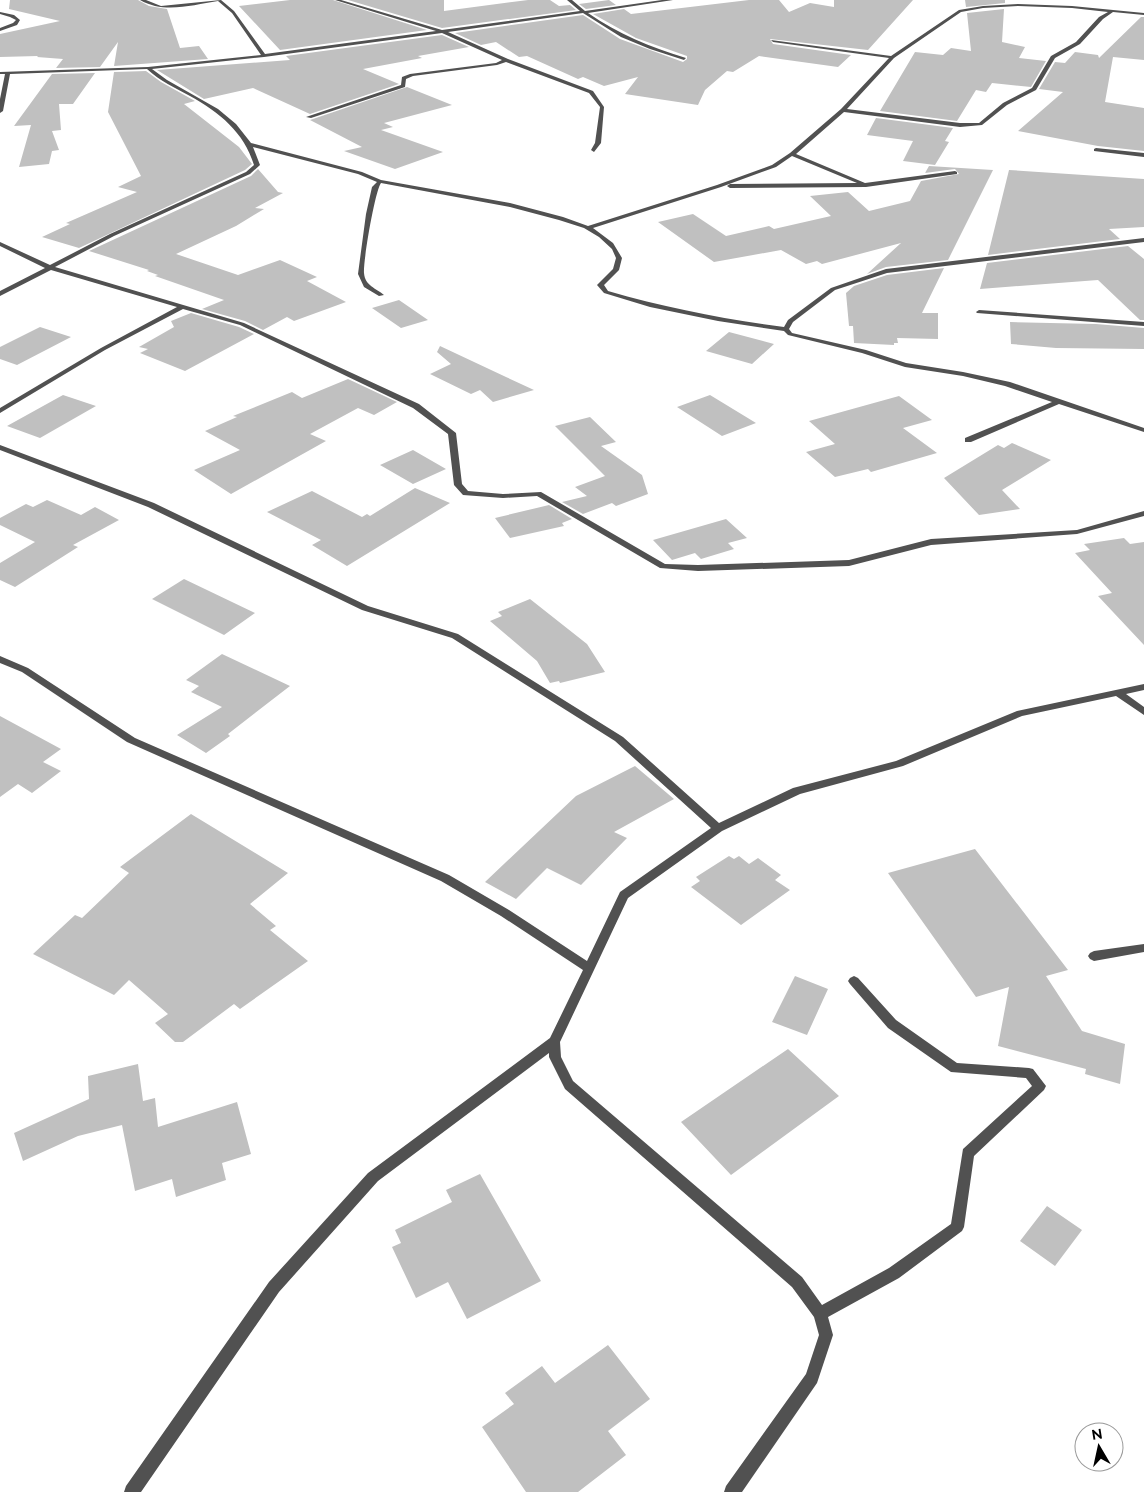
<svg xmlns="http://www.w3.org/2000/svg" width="1144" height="1492" viewBox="0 0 1144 1492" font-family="Raleway,sans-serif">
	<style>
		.building { fill: #c0c0c0 }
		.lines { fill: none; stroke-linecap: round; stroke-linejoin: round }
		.minor { fill: #515151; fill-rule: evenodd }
	</style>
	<rect width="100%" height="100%" fill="#fff"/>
	<path class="building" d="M10 0H138L149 6 167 9 180 48 199 46 208 59 114 66 118 42 100 67 56 68 63 59 37 57 38 56 0 57V34L60 21 9 9Z
		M290 0H333L427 30 280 50 239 6Z
		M348 0H444V11L528 0H550L559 6 570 5 576 10 442 28Z
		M609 0 616 5 586 9 579 4Z
		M749 0H779L789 12 810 3 834 7V0H913L868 50 770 39 773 44 851 55 838 67 759 56 733 72 727 71 705 90 698 105 625 94 638 77 604 86 583 77 578 79 527 56 519 57 496 42 481 45 455 33 583 15 620 39 683 62 687 59V56L636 38 593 14 624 9 631 14Z
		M965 0H1005V3L966 7Z
		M1004 9 1002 42 1025 47 1019 58 1046 61 1031 87 992 83 986 92 976 90 957 121 880 111 915 52 943 55 951 48 971 51 967 13Z
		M1141 17H1144V60L1113 57 1105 102 1144 108V151L1098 146 1018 131 1063 92 1039 89 1055 62 1065 63 1075 52 1098 55 1099 58Z
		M442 35 469 47 418 56 422 58 363 69 399 84 310 114 253 88 204 99 157 70 290 60 286 56Z
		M146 71 161 82 195 101 184 104 239 147 252 164 245 170 79 248 42 237 70 224 66 223 137 192 118 187 141 176 108 112 114 72Z
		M95 73 73 104H59L61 130 52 131 59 150 52 151 49 164 19 167 31 125 14 126 52 74Z
		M407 87 452 105 384 123 393 127 381 130 443 152 395 169 344 151 362 147 310 120Z
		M876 118 953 128 945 141 949 142 935 165 903 161 913 141 867 135Z
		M929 166 993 170 948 260 886 267 867 274 901 243 822 264 817 261 806 264 781 250 714 262 658 222 693 214 726 236 769 226 774 229 831 216 810 196 848 192 869 211 910 201 921 181 959 174 955 169 925 173Z
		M258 169 278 192 283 193 255 208 264 209 236 226 176 254 238 275 280 260 317 277 307 281 346 302 294 321 287 317 263 330 245 321 202 309 224 300 155 276 158 275 147 271 149 270 89 251 251 176Z
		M1009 170 1144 179V227L1109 229 1120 239 988 255Z
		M1128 246 1144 259V320H1140L1098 280 980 289 987 263Z
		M944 268 922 313H938V339L897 338 898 343H894V345L854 343 853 326H849L846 293 854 286 887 275Z
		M399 300 428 320 401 328 372 308Z
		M191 313 239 327 254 334 185 371 140 353 148 349 139 347 174 327 171 321Z
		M1010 322 1096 324 1144 328V349L1056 348 1011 344Z
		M40 327 71 337 17 365 0 359V347Z
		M729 332 774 344 752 364 706 351Z
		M440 346 506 377 534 390 493 402 480 390 471 394 430 374 451 364 437 352Z
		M348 379 397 402 374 415 358 408 310 434 326 441 231 494 194 470 240 450 205 431 237 417 233 416 292 392 302 398Z
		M63 395 96 406 40 438 7 426Z
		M710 395 756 423 722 436 677 407Z
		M899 396 932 420 903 428 937 453 871 472 868 469 835 477 806 452 835 444 809 421Z
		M590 417 616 442 601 446 642 475 648 494 616 506 612 503 583 514 562 502 587 496 575 487 605 476 555 426Z
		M1012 443 1051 460 1002 490 1020 509 979 515 944 478 998 445 1004 448Z
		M413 450 446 469 413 484 380 465Z
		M415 488 450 503 347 566 312 545 321 540 267 512 312 491 362 517 367 514 370 516Z
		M47 500 81 515 95 507 119 520 73 545 78 547 15 587 0 580V563L35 542 0 525V518L26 504 33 507Z
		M549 505 572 519 562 523 564 526 510 538 495 518Z
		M726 519 747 538 728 543 734 549 701 559 695 553 672 560 653 540Z
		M1124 538 1130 544 1144 542V645L1098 596 1112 593 1075 553 1090 550 1084 544Z
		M184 579 255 613 224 635 152 599Z
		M530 599 587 644 605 672 560 683 559 681 550 683 537 661 490 621 502 616 498 612Z
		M222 654 290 686 228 734 230 736 206 753 177 735 222 707 191 692 199 686 186 680Z
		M0 716 61 749 43 762 61 771 32 793 18 784 0 797Z
		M635 766 674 799 614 832 627 838 581 885 547 868 516 899 485 882 576 796Z
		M191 814 288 873 250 904 276 926 270 930 308 961 240 1009 234 1004 183 1042H175L155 1023 168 1014 129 980 114 995 33 954 75 915 82 918 129 873 120 867Z
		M975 849 1068 970 1046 976 1082 1031 1125 1044 1120 1084 1085 1074 1086 1069 998 1046 1009 987 976 997 888 873Z
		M729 856 734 859 739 856 749 864 758 858 781 875 775 880 790 890 741 925 691 887 700 881 696 877Z
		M795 976 828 989 807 1035 772 1022Z
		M788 1049 839 1096 731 1175 681 1122Z
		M138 1064 143 1101 155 1098 158 1127 237 1102 251 1154 222 1163 226 1180 176 1197 172 1179 135 1191 122 1125 78 1136 23 1161 14 1133 89 1099 88 1076Z
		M480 1174 541 1281 467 1319 448 1282 416 1298 392 1247 401 1243 395 1230 452 1202 446 1190Z
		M1047 1206 1082 1230 1055 1266 1020 1241Z
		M608 1345 650 1399 608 1431 626 1455 578 1492H526L482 1427 514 1404 505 1393 542 1366 555 1383Z"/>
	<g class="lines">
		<path class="minor" d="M140 0H146L161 6 221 0 234 11 265 54 436 31 335 0H341L442 30 580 11 567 0H572L585 11 662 0H673L588 13C618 34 650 47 686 58L684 60 650 49 621 37 583 13 448 32 508 59 593 91 604 107 601 143 594 152 591 150 595 143 600 107 589 93 506 62 497 65 413 76 406 79 405 87 311 118 306 117 401 85 402 77 410 74 496 63 502 60 442 33 264 57 152 69 167 80 218 109 236 124 251 143 362 172 381 180 510 203 563 217 588 226 717 185 772 165 790 153 841 109 889 58 773 42 771 40 891 56 959 10 983 6 1018 4 1072 6 1144 13V15L1113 12 1103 19 1080 44 1055 58 1036 90 1007 105 982 125 960 127 844 112 796 154 865 183 955 171 957 172V174L866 187 730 188 727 186 730 184 857 183 792 156 776 167 721 187 593 228 613 243 622 258 619 270 604 285 608 291C666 308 724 319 784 327L788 320 831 288 886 269 1144 238V242L887 273 835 290 793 322 789 329 792 333 866 350 906 363 963 372 1010 382 1144 428V432L1059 404 971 442H965V438L1052 402 1005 386 963 376 905 367 862 353 788 335 784 331 718 321 650 307 604 293 597 285 613 269 616 258 612 249 599 237 584 228 559 220 510 207 381 183C375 191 363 261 364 273 365 286 376 288 384 295L379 296 364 287 358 274 366 214 372 187 377 182 358 174 253 147 260 165 250 174 114 236 55 267 244 323 419 404 456 433 462 484 468 491 503 494 541 492 665 564 698 565 849 560 931 539 1077 530 1144 511V516L1077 534 931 545 849 566 698 571 660 568 537 496 503 498 463 495 454 485 448 434 413 408 240 325 183 309 105 350 0 413V408L101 348 177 307 51 270 0 296V291L45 268 0 246V242L50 265 110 234 246 172 254 165C244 132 219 112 190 96 175 88 160 81 147 69L10 74 3 111 0 113V99L5 74H0V72L148 67 261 55 232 13 218 1C192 5 164 14 140 0ZM1018 6 1072 8 1108 12 1099 17 1076 42 1051 56 1032 88 1003 103 979 123H960L847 109 894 58 961 12 983 8Z
			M0 12 14 15 20 20 17 25 0 31V28L13 23 16 20 10 17 0 14Z
			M1096 148 1144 153V157L1094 151V149Z
			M979 310 1144 322V326L977 313 976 312Z
			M0 445 154 503 368 606 458 634 623 737 719 823 793 788 896 761 1017 711 1144 684V690L1126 694 1144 707V715L1116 696 1022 716 903 766 800 794 722 831 628 898 560 1042 561 1057 573 1081 802 1277 822 1305 889 1268 951 1224 963 1149 1032 1086 1026 1078 951 1072 888 1028 850 984 848 981 850 978 854 976 858 978 896 1020 957 1063 1029 1068 1033 1069 1046 1086 1044 1090 974 1156 964 1227 962 1231 899 1278 828 1317 833 1335 817 1383 742 1492H724L726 1486 806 1374 819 1335 814 1317 792 1287 565 1089 549 1057V1053L378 1181 279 1292 141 1492H124L126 1486 269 1282 368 1173 550 1038 583 970 501 916 441 881 127 742 22 672 0 663V656L28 668 135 738 449 875 509 910 587 961 620 892 711 828 615 741 452 638 362 610 148 507 0 450Z
			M1144 944V952L1094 961 1090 959 1088 956 1090 953 1094 951Z"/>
	</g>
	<g transform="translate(1099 1447) rotate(351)"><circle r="24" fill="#ffffff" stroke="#999999"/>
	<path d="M0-4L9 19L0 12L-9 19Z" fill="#000000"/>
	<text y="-8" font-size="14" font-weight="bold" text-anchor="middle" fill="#000000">N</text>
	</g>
</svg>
